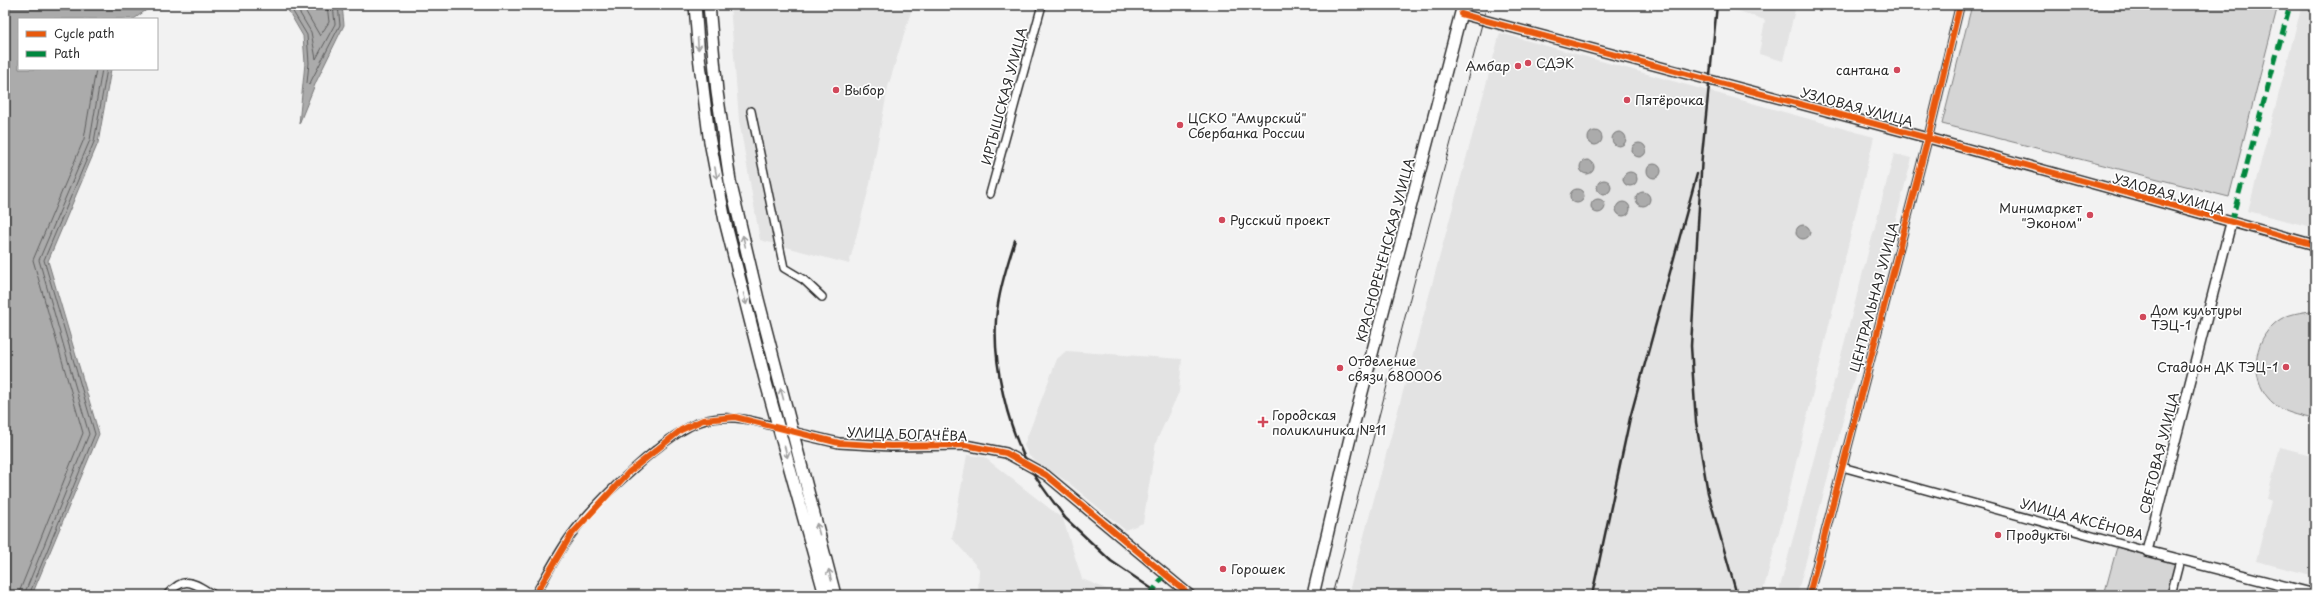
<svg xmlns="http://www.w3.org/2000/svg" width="2320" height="600" viewBox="0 0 2320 600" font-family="'Playpen Sans',sans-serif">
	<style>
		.built { fill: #e3e3e3 }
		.green { fill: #d5d5d5; stroke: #808080 }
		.water { fill: #ababab; stroke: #787878 }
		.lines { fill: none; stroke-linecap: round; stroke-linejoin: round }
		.shore { stroke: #5e5e5e; stroke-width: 1 }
		.minor-casing { stroke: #2b2b2b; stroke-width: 10 }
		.tertiary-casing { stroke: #2b2b2b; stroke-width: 12 }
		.primary-casing { stroke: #2b2b2b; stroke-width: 14 }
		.minor { stroke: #fff; stroke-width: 7 }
		.tertiary { stroke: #fff; stroke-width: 9 }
		.primary { stroke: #fff; stroke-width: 11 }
		.tram { stroke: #2b2b2b; stroke-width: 1 }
		.rail { stroke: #2b2b2b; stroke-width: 2.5 }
		.quiet { stroke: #00873e; stroke-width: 5; stroke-dasharray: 10 5; stroke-linecap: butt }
		.cycleway-casing { stroke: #fff; stroke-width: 8 }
		.cycleway { stroke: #e8590c; stroke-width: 6 }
		.oneway { stroke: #a0a0a0 }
		.poi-dot { fill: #d1495b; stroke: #fff; stroke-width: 1.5 }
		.labels { text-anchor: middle; stroke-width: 3.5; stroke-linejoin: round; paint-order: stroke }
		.poi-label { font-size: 13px; fill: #2b2b2b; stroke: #fff; text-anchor: start }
		.street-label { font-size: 13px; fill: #2b2b2b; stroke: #fff }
	</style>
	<rect width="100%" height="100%" fill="#f2f2f2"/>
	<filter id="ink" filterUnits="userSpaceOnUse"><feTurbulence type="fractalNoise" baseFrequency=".025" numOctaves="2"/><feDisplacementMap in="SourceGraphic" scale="8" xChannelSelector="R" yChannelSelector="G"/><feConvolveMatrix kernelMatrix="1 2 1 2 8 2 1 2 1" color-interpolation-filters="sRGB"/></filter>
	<g filter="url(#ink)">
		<path class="built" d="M730 5H913L888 87 870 184 849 264 760 240 739 120Z
			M1733 5H1796L1783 61 1759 54 1765 20 1733 9Z
			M2302 5H2315V228L2248 211Z
			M1500 33 1874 137 1786 505 1762 595H1348Z
			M1894 154 1912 158 1797 595H1778Z
			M1066 351 1182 359 1179 392 1156 442 1143 523 1125 530 1069 483 1029 456 1024 445 1057 359Z
			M2280 447 2315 456V576L2256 561 2271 501 2267 499Z
			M967 455 984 457 1063 519 1082 579 1121 595H978L979 569 952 538Z"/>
		<path class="green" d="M1972 5H2278L2229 197 1942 124Z
			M2310 311 2315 312V420C2304 416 2289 414 2280 408 2251 391 2249 347 2273 325 2283 315 2296 313 2310 311Z
			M2117 547 2175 564 2167 595H2104Z"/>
		<path class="water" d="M5 5H153L134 19H19V69H111L98 143 48 261 99 434 32 595H5Z
			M285 5H342L344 25 316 82 299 124 305 63 303 36Z
			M1588 138a7 7 0 1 1 14 0a7 7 0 1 1-14 0Z
			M1612 139a7 7 0 1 1 14 0a7 7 0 1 1-14 0Z
			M1632 150a7 7 0 1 1 14 0a7 7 0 1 1-14 0Z
			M1580 167a7 7 0 1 1 14 0a7 7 0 1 1-14 0Z
			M1647 171a7 7 0 1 1 14 0a7 7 0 1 1-14 0Z
			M1623 179a7 7 0 1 1 14 0a7 7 0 1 1-14 0Z
			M1597 187a7 7 0 1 1 14 0a7 7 0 1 1-14 0Z
			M1570 196a7 7 0 1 1 14 0a7 7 0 1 1-14 0Z
			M1636 199a7 7 0 1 1 14 0a7 7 0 1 1-14 0Z
			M1591 206a7 7 0 1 1 14 0a7 7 0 1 1-14 0Z
			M1616 209a7 7 0 1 1 14 0a7 7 0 1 1-14 0Z
			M1796 232a7 7 0 1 1 14 0a7 7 0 1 1-14 0Z"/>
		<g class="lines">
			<path class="shore" d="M289 5 307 35 309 63 307 83 309 85 340 25 338 5
				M295 5 311 32 316 59 335 24 333 5
				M302 5 320 36 329 22 327 5
				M18 595 83 433 33 260 84 139 96 69
				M24 595 89 434 39 260 90 140 102 69
				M29 595 95 434 44 260 94 142 107 69"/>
			<g class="minor-casing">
				<path id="minor" d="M751 111 784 268 804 280 822 297
					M990 194 1042 5
					M1842 467 2147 551
					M167 595C185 574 193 583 214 595
					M535 595C547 575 557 554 571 535 594 504 667 431 703 421 733 412 763 423 792 432
					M1809 595 1928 138 1960 5
					M2171 595 2180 560"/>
			</g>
			<g class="tertiary-casing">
				<path id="tertiary" d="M1461 14 1928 138 2315 245
					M2231 223 2147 551 2315 594
					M792 432 839 443 891 446 965 445 1006 453 1046 475 1190 595"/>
			</g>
			<g class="primary-casing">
				<path id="primary" d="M695 5 699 56 709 136 725 221 765 379 825 595
					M709 5 717 92 730 181 758 299 835 595
					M1313 595 1349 442 1463 5"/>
			</g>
			<use href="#minor" class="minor"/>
			<use href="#tertiary" class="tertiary"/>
			<use href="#primary" class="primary"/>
			<path class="tram" d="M1332 595 1487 5"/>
			<path class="rail" d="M1717 5 1702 155 1691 346 1696 422 1708 493 1737 595
				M1015 240C1007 266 998 293 996 320 993 364 1007 425 1028 464 1038 483 1053 501 1066 519
				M1062 515 1111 561 1161 595
				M1592 595 1630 418 1697 174"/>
			<path class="quiet" d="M2231 223 2290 5
				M1150 595 1165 574"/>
			<g class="cycleway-casing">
				<path id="cycleway" d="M1461 14 1928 138 2315 245
					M535 595 571 535 629 472 681 430 703 420 735 417 839 443 891 446 965 445 1006 453 1046 475 1190 595
					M1809 595 1928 138 1960 5"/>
			</g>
			<use href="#cycleway" class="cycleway"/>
		</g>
		<defs><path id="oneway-shaft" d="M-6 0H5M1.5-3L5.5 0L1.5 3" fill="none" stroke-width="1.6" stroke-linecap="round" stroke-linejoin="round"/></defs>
		<g class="oneway">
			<use href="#oneway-shaft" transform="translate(698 44) rotate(86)"/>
			<use href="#oneway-shaft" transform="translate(716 173) rotate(79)"/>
			<use href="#oneway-shaft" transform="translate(744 241) rotate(-103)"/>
			<use href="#oneway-shaft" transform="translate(745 299) rotate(76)"/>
			<use href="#oneway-shaft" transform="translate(782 394) rotate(-105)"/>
			<use href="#oneway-shaft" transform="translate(786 452) rotate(75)"/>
			<use href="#oneway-shaft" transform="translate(818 529) rotate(-105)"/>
			<use href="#oneway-shaft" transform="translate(830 575) rotate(-104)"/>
		</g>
	</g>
	<g class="poi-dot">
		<circle cx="1528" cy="63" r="4"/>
		<circle cx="1518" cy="66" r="4"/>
		<circle cx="1897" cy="70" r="4"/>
		<circle cx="836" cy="90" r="4"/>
		<circle cx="1627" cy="100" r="4"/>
		<circle cx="1180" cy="125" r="4"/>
		<circle cx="2090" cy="215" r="4"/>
		<circle cx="1222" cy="220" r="4"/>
		<circle cx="2143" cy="317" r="4"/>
		<circle cx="2286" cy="367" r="4"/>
		<circle cx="1340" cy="368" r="4"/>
		<path d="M1261 416h4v4h4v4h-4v4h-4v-4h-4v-4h4z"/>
		<circle cx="1998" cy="535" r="4"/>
		<circle cx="1223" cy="569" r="4"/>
	</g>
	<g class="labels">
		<g class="poi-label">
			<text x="1536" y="68">СДЭК</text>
			<text x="1510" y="71" text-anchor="end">Амбар</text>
			<text x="1889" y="75" text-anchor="end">сантана</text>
			<text x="844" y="95">Выбор</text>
			<text x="1635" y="105">Пятёрочка</text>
			<text x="1188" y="123">ЦСКО "Амурский"<tspan x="1188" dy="15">Сбербанка России</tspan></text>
			<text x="2082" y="213" text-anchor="end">Минимаркет<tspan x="2082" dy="15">"Эконом"</tspan></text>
			<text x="1230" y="225">Русский проект</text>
			<text x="2151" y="315">Дом культуры<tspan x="2151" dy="15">ТЭЦ-1</tspan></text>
			<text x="1348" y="366">Отделение<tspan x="1348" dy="15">связи 680006</tspan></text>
			<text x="2278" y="372" text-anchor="end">Стадион ДК ТЭЦ-1</text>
			<text x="1272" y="420">Городская<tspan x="1272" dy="15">поликлиника №11</tspan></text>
			<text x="2006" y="540">Продукты</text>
			<text x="1231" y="574">Горошек</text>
		</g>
		<g class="street-label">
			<text transform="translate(1004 96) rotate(-75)" y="5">ИРТЫШСКАЯ УЛИЦА</text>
			<text transform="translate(1857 107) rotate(15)" y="5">УЗЛОВАЯ УЛИЦА</text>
			<text transform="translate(2169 194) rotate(16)" y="5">УЗЛОВАЯ УЛИЦА</text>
			<text transform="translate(1385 250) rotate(-75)" y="5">КРАСНОРЕЧЕНСКАЯ УЛИЦА</text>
			<text transform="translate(1874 297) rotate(-75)" y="5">ЦЕНТРАЛЬНАЯ УЛИЦА</text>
			<text transform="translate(907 434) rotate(2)" y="5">УЛИЦА БОГАЧЁВА</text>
			<text transform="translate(2159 453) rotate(-76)" y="5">СВЕТОВАЯ УЛИЦА</text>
			<text transform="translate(2082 519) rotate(15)" y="5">УЛИЦА АКСЁНОВА</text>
		</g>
	</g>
	<rect width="2320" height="600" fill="none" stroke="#fff" stroke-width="20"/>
	<rect x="10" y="10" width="2300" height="580" fill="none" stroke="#2b2b2b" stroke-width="1.5" filter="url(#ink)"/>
	<rect x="18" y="18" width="140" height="52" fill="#ffffff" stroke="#aaaaaa"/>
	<rect x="26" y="31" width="20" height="6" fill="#e8590c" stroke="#aaaaaa"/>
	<text x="54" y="38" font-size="12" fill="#2b2b2b">Cycle path</text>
	<rect x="26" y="51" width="20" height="6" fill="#00873e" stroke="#aaaaaa"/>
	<text x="54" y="58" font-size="12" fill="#2b2b2b">Path</text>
</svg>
